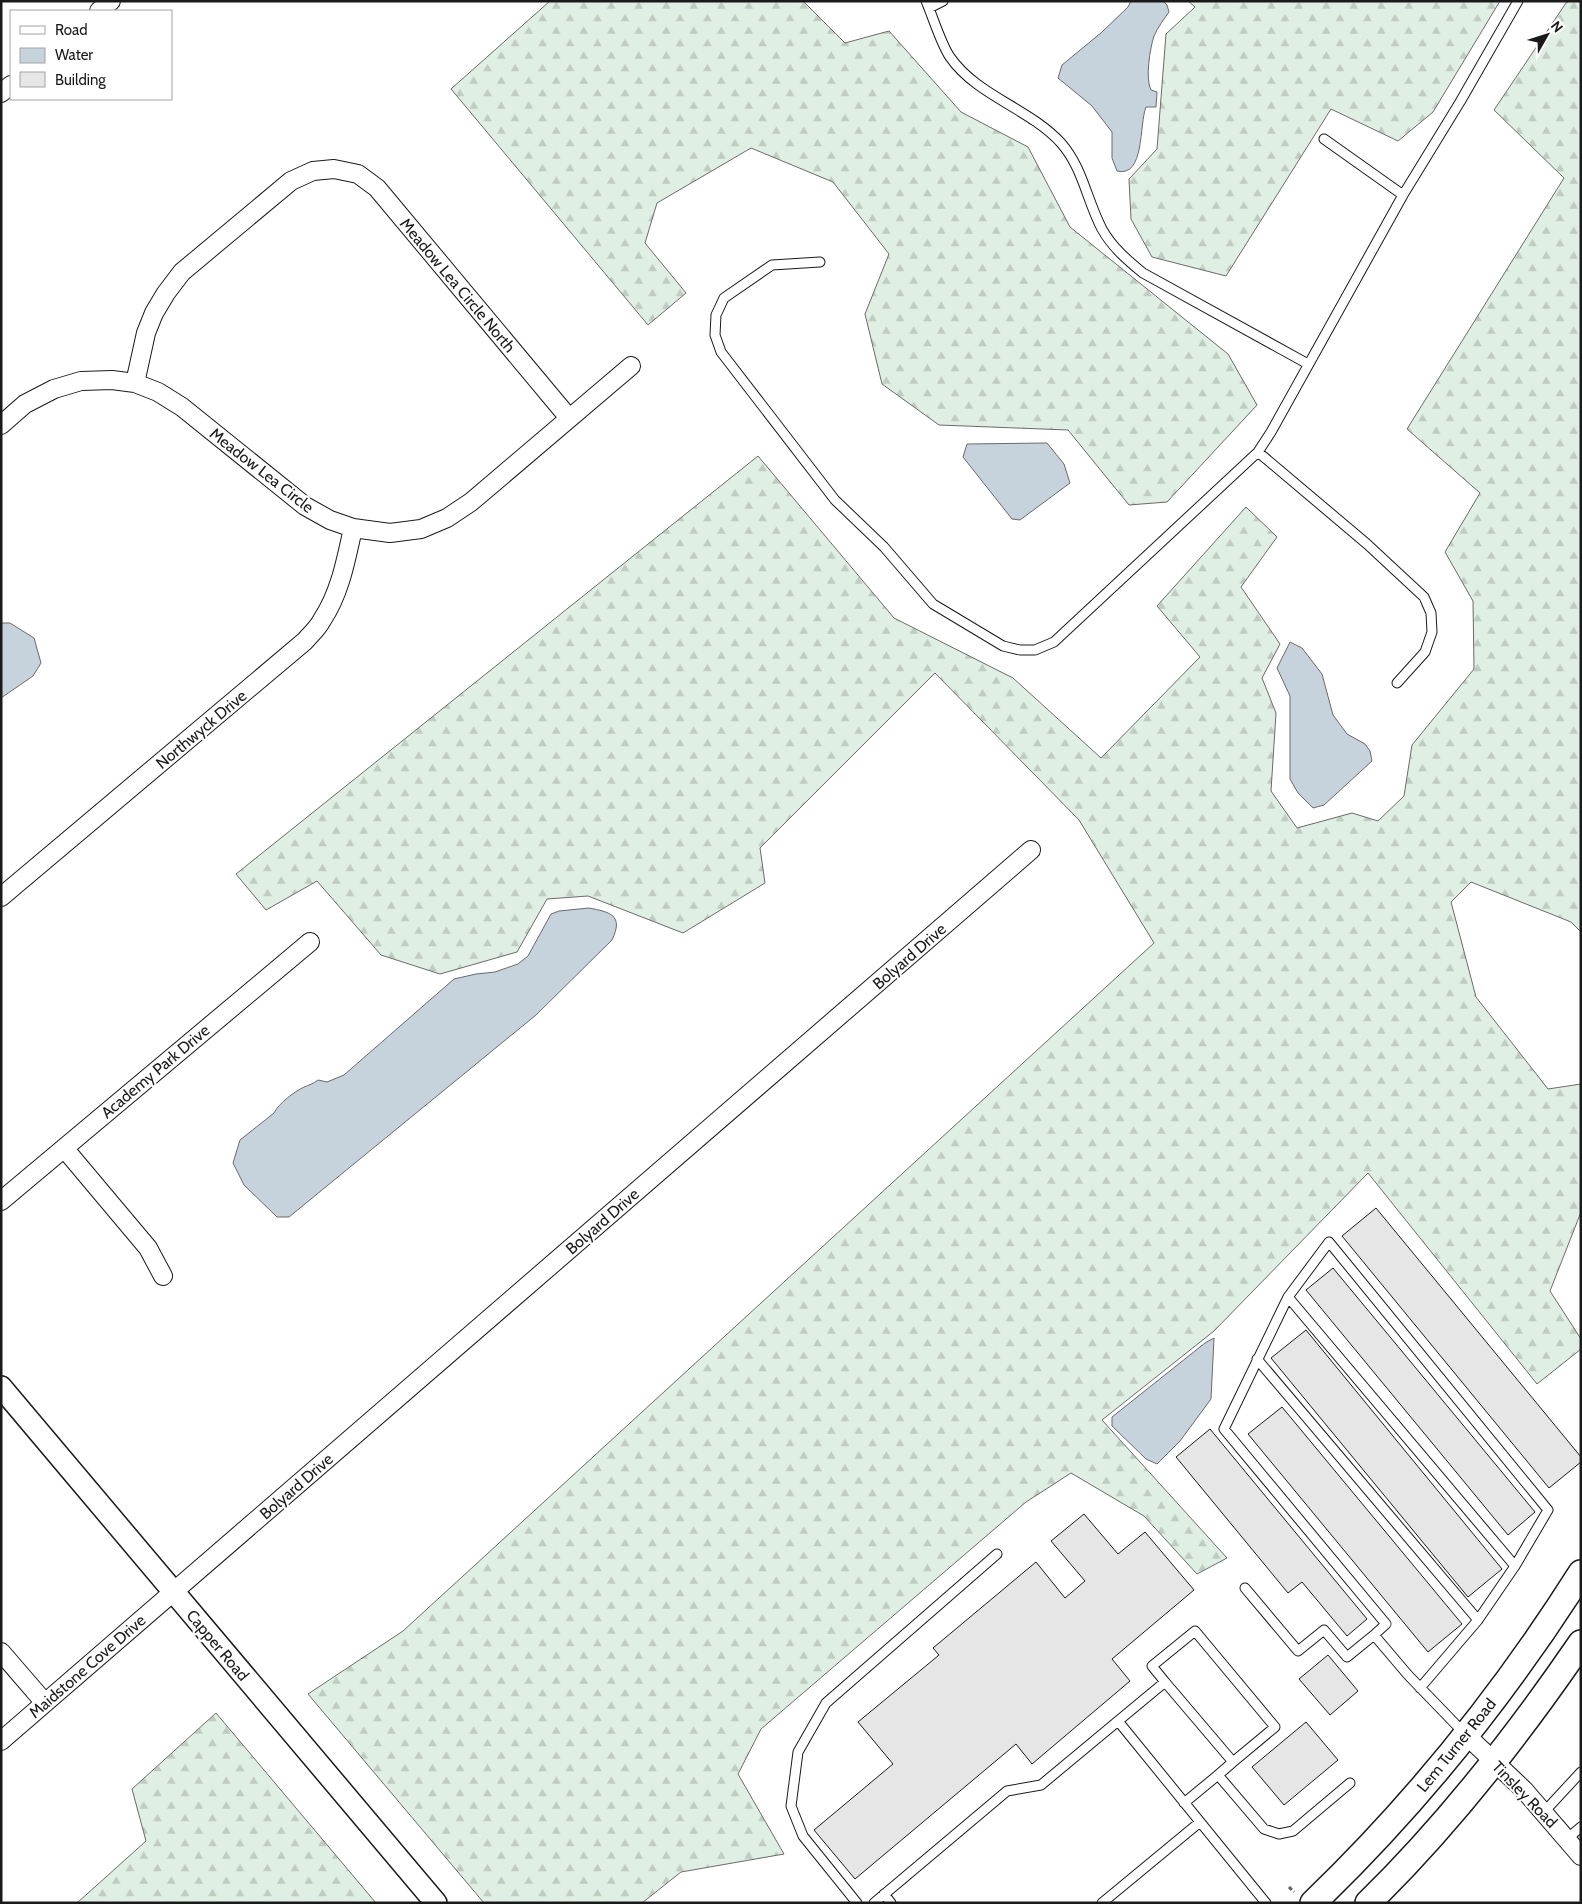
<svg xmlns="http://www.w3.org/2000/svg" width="1582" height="1904" viewBox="0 0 1582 1904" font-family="Cabin,sans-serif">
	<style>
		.forest { fill: url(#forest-firs); stroke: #6a6a6a }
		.water { fill: #c6d2dc; stroke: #6a6a6a }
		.building { fill: #e6e6e6; stroke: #1a1a1a }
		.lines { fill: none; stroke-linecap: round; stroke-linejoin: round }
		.service-casing { stroke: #1a1a1a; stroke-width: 11 }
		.minor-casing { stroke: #1a1a1a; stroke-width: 20 }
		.tertiary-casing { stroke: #1a1a1a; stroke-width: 24 }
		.secondary-casing { stroke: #1a1a1a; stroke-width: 28 }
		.path { stroke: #5f5f5f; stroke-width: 3; stroke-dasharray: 4 2.5; stroke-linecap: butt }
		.service { stroke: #fff; stroke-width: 9 }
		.minor { stroke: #fff; stroke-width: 18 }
		.tertiary { stroke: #fff; stroke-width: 21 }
		.secondary { stroke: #fff; stroke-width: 25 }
		.labels { text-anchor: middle; stroke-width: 4; stroke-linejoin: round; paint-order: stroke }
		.street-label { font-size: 16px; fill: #1a1a1a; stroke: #fff }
	</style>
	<defs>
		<pattern id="forest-firs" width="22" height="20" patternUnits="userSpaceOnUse" patternTransform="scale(1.25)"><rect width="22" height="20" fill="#e0efe3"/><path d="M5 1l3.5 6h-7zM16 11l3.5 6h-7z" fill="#c0ccc2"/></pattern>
	</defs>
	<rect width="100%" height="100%" fill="#fff"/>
	<path class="forest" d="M550 1H803L845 43 889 31 961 112 1028 147 1070 227 1228 354 1257 405 1167 502 1129 505 1068 430 939 425 882 384 865 314 889 254 833 182 751 148 657 203 645 243 686 293 648 325 451 89Z
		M1188 1H1500L1433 112 1398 141 1331 109 1226 276 1152 257 1131 219 1129 179 1157 149 1166 34 1195 7Z
		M1569 1H1581V932L1571 922 1471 882 1451 902 1476 997 1548 1089 1581 1084V1212L1550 1291 1581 1339V1349L1537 1384 1368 1173 1214 1331 1102 1420 1227 1558 1197 1574 1144 1516 1071 1473 1026 1502 761 1729 738 1774 784 1854 681 1872 642 1903H484L308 1694 403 1631 1154 943 1079 820 935 673 760 848 765 883 683 933 588 896 547 899 517 952 440 974 381 955 317 881 266 910 236 874 758 456 894 618 1013 678 1101 758 1200 657 1157 606 1246 507 1277 537 1241 587 1280 644 1262 678 1276 713 1271 791 1297 828 1352 813 1378 821 1404 796 1412 745 1474 669 1473 601 1445 552 1480 493 1407 429 1564 178 1494 110 1566 3Z
		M216 1713 376 1903H77L146 1841 132 1789Z"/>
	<path class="water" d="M1131 1H1163L1167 5 1169 12C1164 19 1158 27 1154 36 1150 48 1145 79 1151 90L1157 92 1156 107H1146C1139 124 1145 178 1117 171L1112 158V132L1092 106 1058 78 1062 65 1102 32 1128 7Z
		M1047 443 1064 464 1070 483 1020 520 1012 519 963 457 967 444Z
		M1 623H10L34 638 41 663 33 676 1 698Z
		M1290 642 1302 648 1322 674 1333 715 1347 734 1365 744 1370 751 1372 761 1324 805 1313 808 1298 793 1290 779V696L1277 668Z
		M589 908C610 912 624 915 612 940L536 1015 289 1217H277L244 1185 233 1163 240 1140 274 1113C279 1103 294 1092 304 1087 309 1085 313 1084 318 1080L327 1082 344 1075 454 979 476 974 495 972 518 964 528 956 551 914 559 911Z
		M1214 1338 1211 1399 1180 1441 1157 1464 1146 1459 1112 1426V1417L1205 1343Z"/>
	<path class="building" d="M1376 1208 1581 1457V1462L1549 1488 1342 1236Z
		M1333 1268 1535 1512 1508 1535 1306 1290Z
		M1306 1330 1502 1569 1468 1597 1271 1358Z
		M1282 1407 1462 1624 1428 1652 1248 1434Z
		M1210 1429 1367 1619 1347 1636 1302 1582 1288 1593 1176 1457Z
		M1084 1514 1118 1554 1145 1532 1194 1590 1112 1659 1130 1681 1032 1764 1016 1744 855 1879 814 1830 893 1764 858 1722 939 1655 933 1648 1036 1562 1065 1598 1085 1581 1051 1541Z
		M1328 1655 1358 1691 1330 1715 1299 1679Z
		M1306 1722 1338 1760 1284 1805 1252 1767Z"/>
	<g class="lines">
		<g class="service-casing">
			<path id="service" d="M926 1C933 17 941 44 950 57 977 96 1029 108 1061 143 1083 168 1087 201 1102 229 1112 247 1127 260 1143 273L1308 364
				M929 8 943 1
				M1324 139 1403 195
				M820 262 772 265 724 298 716 315 715 335 721 352 835 500 884 547 933 604 1003 646 1020 650H1035L1054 642 1258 452
				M1397 683 1425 652 1432 632 1431 613 1424 597 1367 544 1258 452 1271 432 1403 195 1460 102 1518 1
				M1288 1297 1515 1566
				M1257 1359 1478 1620
				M1245 1588 1298 1651 1324 1630 1347 1657 1374 1635 1408 1675 1464 1733
				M1374 1635 1386 1624 1224 1429 1288 1297 1329 1242 1548 1510 1515 1566 1478 1620 1420 1688
				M1165 1682 1152 1666 1195 1631 1275 1727 1233 1762
				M1184 1803 1218 1775
				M1544 1812 1581 1772
				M1567 1839 1581 1827
				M884 1894 891 1903
				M857 1903 803 1836 791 1806 798 1752 826 1703 997 1554
				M874 1903 1007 1791 1041 1785 1118 1721
				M1102 1903 1200 1822
				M1266 1903 1118 1721 1165 1682 1233 1762 1218 1775 1264 1829 1279 1834 1293 1831 1350 1783"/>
		</g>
		<g class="minor-casing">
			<path id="minor" d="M99 11 111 1
				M1 93 11 85
				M135 383 146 333 154 313 166 293 182 272 291 181 313 171 334 169 358 174 377 188 569 418
				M1 425 25 404 54 389 81 381 112 380 135 383 158 392 182 407 305 506 330 520 353 528 390 533 421 529 447 518 471 502 631 366
				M1 897 305 641C311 634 318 628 322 620 340 593 346 560 353 528
				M64 1148 148 1248 163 1276
				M1 1201 310 942
				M1 1652 45 1703
				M1466 1735 1524 1790 1581 1856
				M1 1741 1031 850"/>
		</g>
		<g class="tertiary-casing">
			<path id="tertiary" d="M1 1387 436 1903"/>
		</g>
		<g class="secondary-casing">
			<path id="secondary" d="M1313 1903C1416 1804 1505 1693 1581 1573
				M1368 1903C1448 1825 1518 1735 1581 1643"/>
		</g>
		<path class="path" d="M1289 1887 1294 1892"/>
		<use href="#service" class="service"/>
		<use href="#minor" class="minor"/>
		<use href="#tertiary" class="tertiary"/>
		<use href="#secondary" class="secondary"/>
	</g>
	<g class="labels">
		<g class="street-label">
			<text transform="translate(458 285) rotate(50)" y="6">Meadow Lea Circle North</text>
			<text transform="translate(262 470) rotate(38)" y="6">Meadow Lea Circle</text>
			<text transform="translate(201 729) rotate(-40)" y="6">Northwyck Drive</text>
			<text transform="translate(909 956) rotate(-41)" y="6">Bolyard Drive</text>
			<text transform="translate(155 1071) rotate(-40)" y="6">Academy Park Drive</text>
			<text transform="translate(602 1221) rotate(-41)" y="6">Bolyard Drive</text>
			<text transform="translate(296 1486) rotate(-41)" y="6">Bolyard Drive</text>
			<text transform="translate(218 1645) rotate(50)" y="6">Capper Road</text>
			<text transform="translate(87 1666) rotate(-41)" y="6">Maidstone Cove Drive</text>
			<text transform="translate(1456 1745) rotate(-51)" y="6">Lem Turner Road</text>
			<text transform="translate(1525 1794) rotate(46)" y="6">Tinsley Road</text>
		</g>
	</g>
	<rect width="1582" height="1904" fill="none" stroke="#1a1a1a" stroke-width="5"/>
	<rect x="10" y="10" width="162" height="90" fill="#ffffff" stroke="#a3a3a3"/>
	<rect x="20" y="26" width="25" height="8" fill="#ffffff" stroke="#a3a3a3"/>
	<text x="55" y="35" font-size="15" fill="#1a1a1a">Road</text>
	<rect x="20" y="48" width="25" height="15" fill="#c6d2dc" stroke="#a3a3a3"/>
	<text x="55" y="60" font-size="15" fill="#1a1a1a">Water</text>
	<rect x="20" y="72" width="25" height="15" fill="#e6e6e6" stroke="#a3a3a3"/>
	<text x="55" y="85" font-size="15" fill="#1a1a1a">Building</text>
	<g transform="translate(1547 35) rotate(51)" stroke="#ffffff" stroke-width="4" paint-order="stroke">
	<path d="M0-4L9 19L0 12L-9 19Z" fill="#1a1a1a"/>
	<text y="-8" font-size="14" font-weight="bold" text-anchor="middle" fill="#1a1a1a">N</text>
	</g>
</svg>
